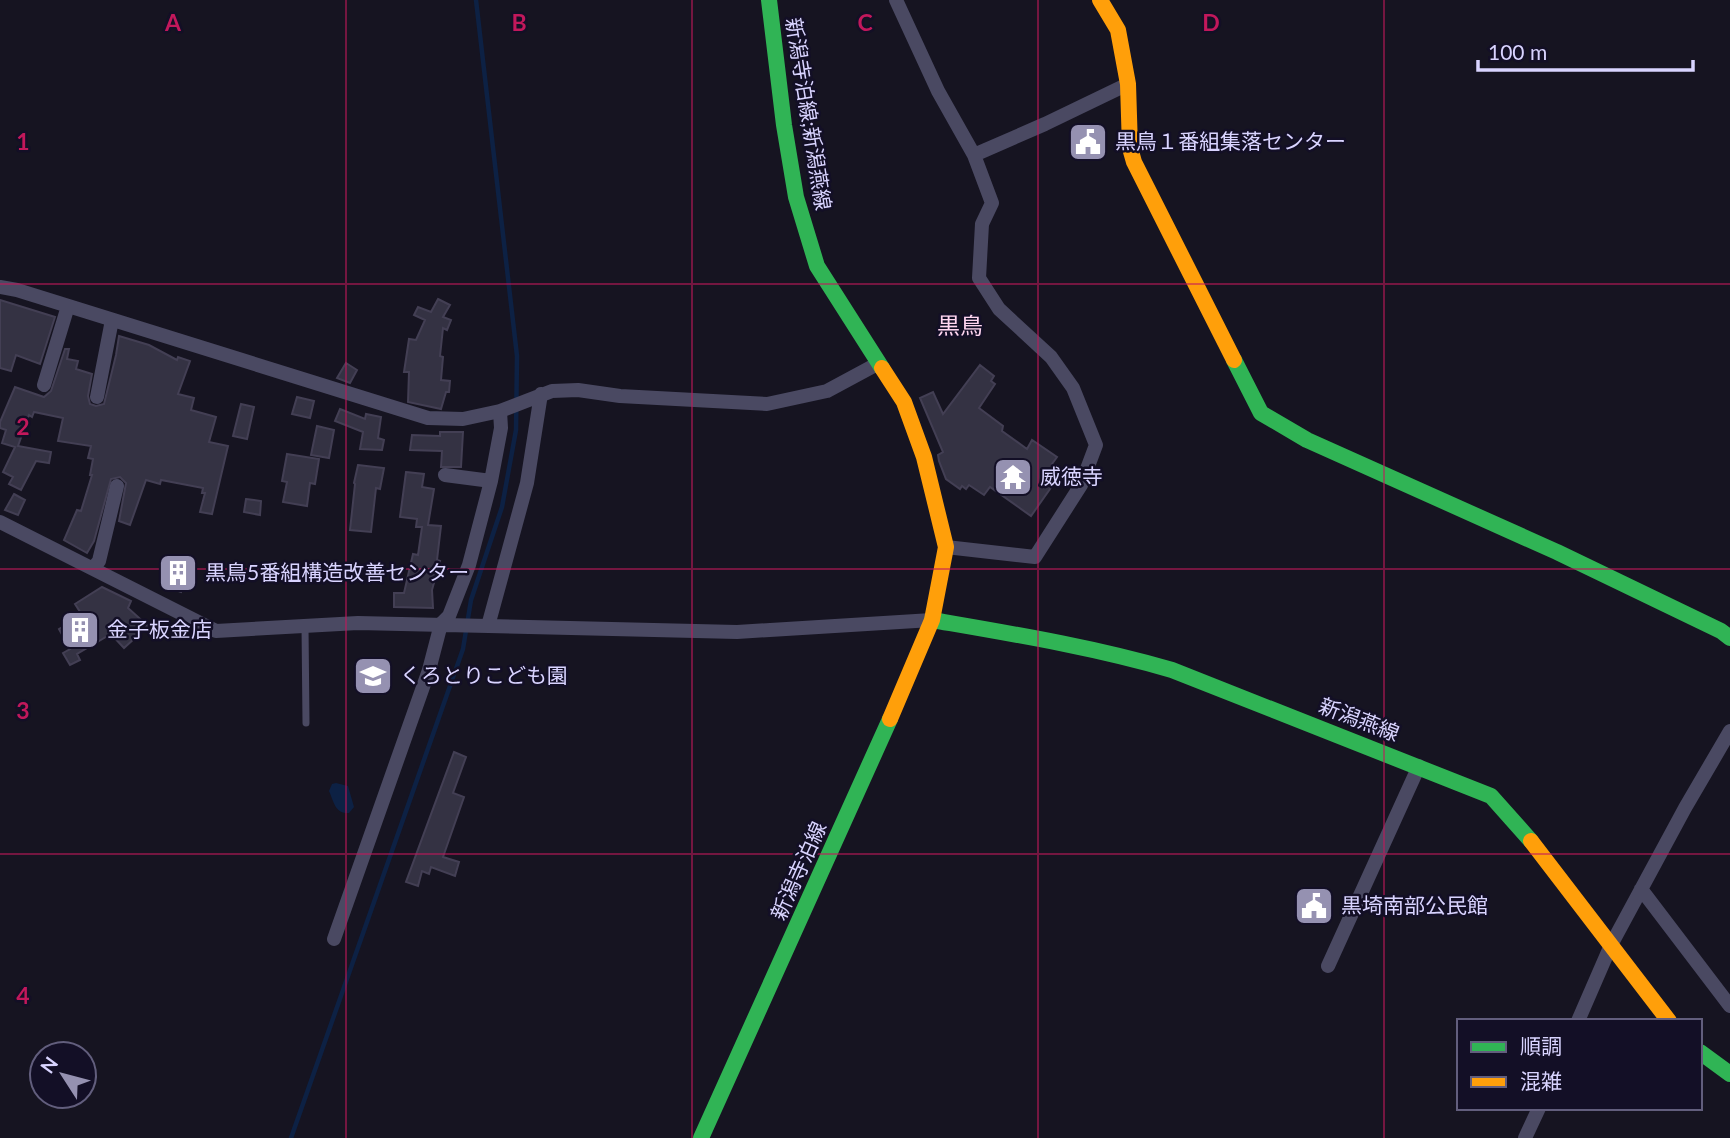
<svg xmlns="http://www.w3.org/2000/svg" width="1730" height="1138" viewBox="0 0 1730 1138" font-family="Lato,'Noto Sans JP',sans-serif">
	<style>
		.water { fill: #0d2144 }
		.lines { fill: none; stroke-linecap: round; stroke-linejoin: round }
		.stream { stroke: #0d2144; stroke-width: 4.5 }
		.building { fill: #343243; stroke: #433f54; stroke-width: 2 }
		.lane { stroke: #4a4962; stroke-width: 7 }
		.street { stroke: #4a4962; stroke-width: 14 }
		.fast { stroke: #30b455; stroke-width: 16 }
		.slow { stroke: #ff9f0a; stroke-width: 16 }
		.grid { fill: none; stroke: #c2185b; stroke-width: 2; stroke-opacity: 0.55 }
		.labels { text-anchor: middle; stroke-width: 5; stroke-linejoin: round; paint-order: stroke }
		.street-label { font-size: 21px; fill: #d9d4ff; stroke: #130f26 }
		.poi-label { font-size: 21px; fill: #d9d4ff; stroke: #130f26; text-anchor: start }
		.neighbourhood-label { font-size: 23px; fill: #ffd6f0; stroke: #130f26 }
		.grid-label { font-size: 23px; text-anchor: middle; font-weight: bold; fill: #c2185b; stroke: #130f26; stroke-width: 5; stroke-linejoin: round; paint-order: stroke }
	</style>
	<rect width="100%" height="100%" fill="#161421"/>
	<path class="water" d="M336 783 348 786 354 807 349 813C335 814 334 802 329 791L332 784Z"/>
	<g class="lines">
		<path class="stream" d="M291 1138 463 649 471 600 502 507 516 430 517 356 476 0"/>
	</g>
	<path class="building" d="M438 299 450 305 443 317 451 320 447 330 443 328 440 356 443 357 441 380 450 381 449 392H446L441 409 408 402 409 372H404L409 339 416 340 425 320 414 315 418 307 431 312Z
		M0 300 55 317 40 364 16 355 11 371 0 368Z
		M119 336 149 345 177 360 178 357 190 361 178 394 194 398 191 410 216 417 209 442 228 446 212 514 200 512 205 493H202L203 488 161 480 160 484 146 480 130 525 119 521 126 483 120 477 111 479 94 541 87 553 64 540 77 510 81 511 92 475H90L93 459 88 458 91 446 58 441 63 418 34 412 32 417 29 415 18 446 51 452 49 463 36 461 21 490 9 484 13 477 3 472 15 447 2 443 6 430 0 428V422L15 387 44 397 51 391 65 349H69L67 359 78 361 76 369 92 374 88 396 90 404 96 406 104 404 116 355Z
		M346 363 357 370 350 383 337 378Z
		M980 365 994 376 991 381 995 384 979 408 1003 426 1002 431 1027 449 1032 440 1057 457 1052 464 1062 472 1031 516 990 487 984 495 969 485 966 489 962 486 960 489 946 479 939 461 938 455 943 452 920 398 933 392 943 414Z
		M297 397 314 401 310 418 292 414Z
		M241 404 254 407 247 439 233 436Z
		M340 409 365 419 366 414 381 417 378 438 384 440 382 450 360 449 363 432 335 421Z
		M317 426 334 430 329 458 311 455Z
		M440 432H463L461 467H441L442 451 410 450 412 435 440 436Z
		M287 454 319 459 315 484 310 483 307 506 283 502 287 482 282 481Z
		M358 465 384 468 380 489 376 488 371 532 350 530 355 484 354 483Z
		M406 472 424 474 422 487 434 489 428 525 441 526 437 560 440 561 432 590 433 608 394 607V593H404L413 554 418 555 422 527H416L417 519 400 517Z
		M14 494 25 500 18 515 5 510Z
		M246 499 261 501 260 515 244 512Z
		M176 556 189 559 181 592 167 587Z
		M102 587 131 601 128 608 148 626 124 648 111 634 77 654 80 660 70 665 63 653 70 649 59 629 82 615 75 604Z
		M454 752 466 757 453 793 464 797 443 857 459 862 455 876 431 867 429 874 422 871 418 886 406 882Z"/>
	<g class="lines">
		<path class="lane" d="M305 626 306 723"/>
		<path class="street" d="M896 0 938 91 974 155 992 203 982 224 979 278 999 309 1051 357 1073 388 1096 445 1081 485 1035 557 946 547
			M974 155 1045 124 1128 84
			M0 287 17 290 428 418 463 419 500 411 552 391 578 390 620 396 767 404 827 391 879 363
			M44 385 68 306
			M97 397 112 320
			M445 475 491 481 501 428 500 411
			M0 522 216 631 358 623 737 632 932 620
			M93 568 99 561 117 486
			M488 626 527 483 541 394
			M1641 889 1730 1006
			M334 939 429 670 441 624 449 616 469 565 491 481
			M1328 966 1419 766
			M1578 1021 1611 945 1685 808 1730 731
			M1525 1138 1539 1108"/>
		<path class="fast" d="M769 0 784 125 796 197 817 266 882 368
			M1234 360 1261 413 1307 440 1557 552 1721 631 1730 638
			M932 620C1013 634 1093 647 1172 670L1491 796 1531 841
			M1700 1052 1730 1074
			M701 1138 890 719"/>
		<path class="slow" d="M1100 0 1118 30 1128 84 1130 148 1134 162 1234 360
			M882 368 904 402 924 457 946 547 932 620 890 719
			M1531 841 1669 1021"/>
	</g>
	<path class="grid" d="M346 0V1138M692 0V1138M1038 0V1138M1384 0V1138M0 284H1730M0 569H1730M0 854H1730"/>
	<defs>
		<g id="civic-square" transform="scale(2.0125)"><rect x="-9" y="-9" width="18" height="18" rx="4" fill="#9591b1" stroke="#130f26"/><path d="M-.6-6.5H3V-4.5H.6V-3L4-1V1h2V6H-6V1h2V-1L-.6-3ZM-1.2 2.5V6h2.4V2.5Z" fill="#fff"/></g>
		<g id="temple-square" transform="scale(2.0125)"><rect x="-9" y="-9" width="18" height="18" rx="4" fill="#9591b1" stroke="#130f26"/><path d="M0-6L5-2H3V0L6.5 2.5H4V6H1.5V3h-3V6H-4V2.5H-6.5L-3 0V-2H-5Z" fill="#fff"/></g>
		<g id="building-square" transform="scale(2.0125)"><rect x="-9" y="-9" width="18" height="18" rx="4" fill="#9591b1" stroke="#130f26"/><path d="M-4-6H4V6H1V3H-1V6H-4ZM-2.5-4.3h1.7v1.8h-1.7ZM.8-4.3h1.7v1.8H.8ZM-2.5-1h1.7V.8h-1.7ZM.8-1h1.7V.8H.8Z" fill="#fff"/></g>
		<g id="school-square" transform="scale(2.0125)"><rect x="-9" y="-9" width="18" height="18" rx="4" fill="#9591b1" stroke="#130f26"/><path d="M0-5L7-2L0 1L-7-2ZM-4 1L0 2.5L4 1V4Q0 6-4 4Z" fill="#fff"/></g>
	</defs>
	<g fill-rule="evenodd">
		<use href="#civic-square" x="1088" y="142"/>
		<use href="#temple-square" x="1013" y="477"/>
		<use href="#building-square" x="178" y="573"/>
		<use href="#building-square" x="80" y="630"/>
		<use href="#school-square" x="373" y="676"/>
		<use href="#civic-square" x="1314" y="906"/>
	</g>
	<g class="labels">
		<g class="street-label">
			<text transform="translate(808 114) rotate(81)" y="7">新潟寺泊線;新潟燕線</text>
			<text transform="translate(1359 720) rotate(21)" y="7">新潟燕線</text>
			<text transform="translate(799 871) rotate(-66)" y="7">新潟寺泊線</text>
		</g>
		<g class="poi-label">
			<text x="1115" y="149">黒鳥１番組集落センター</text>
			<text x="1040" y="484">威徳寺</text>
			<text x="205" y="580">黒鳥5番組構造改善センター</text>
			<text x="107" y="637">金子板金店</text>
			<text x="400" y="683">くろとりこども園</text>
			<text x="1341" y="913">黒埼南部公民館</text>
		</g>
		<g class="neighbourhood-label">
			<text x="960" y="334">黒鳥</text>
		</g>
	</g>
	<g class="grid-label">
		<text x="173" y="31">A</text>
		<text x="519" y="31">B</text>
		<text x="865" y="31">C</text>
		<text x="1211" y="31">D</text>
		<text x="23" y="150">1</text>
		<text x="23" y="435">2</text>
		<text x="23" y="719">3</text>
		<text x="23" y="1004">4</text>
	</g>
	<rect x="1457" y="1019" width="245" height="91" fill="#130f26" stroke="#625e7d" stroke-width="2"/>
	<rect x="1471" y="1042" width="35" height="10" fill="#30b455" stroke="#625e7d" stroke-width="2"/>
	<text x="1520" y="1054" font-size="21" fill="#d9d4ff">順調</text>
	<rect x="1471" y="1077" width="35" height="10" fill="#ff9f0a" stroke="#625e7d" stroke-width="2"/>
	<text x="1520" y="1089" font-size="21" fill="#d9d4ff">混雑</text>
	<g transform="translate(63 1075) rotate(306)"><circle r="33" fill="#130f26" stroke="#625e7d" stroke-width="2"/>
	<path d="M0-5L12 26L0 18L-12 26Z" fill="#9591b1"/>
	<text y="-10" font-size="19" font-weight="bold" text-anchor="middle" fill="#d9d4ff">N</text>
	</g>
	<path d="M1478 60v10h215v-10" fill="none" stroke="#d9d4ff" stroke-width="3.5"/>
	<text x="1488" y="60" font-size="21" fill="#d9d4ff" stroke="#130f26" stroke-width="5" paint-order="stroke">100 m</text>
</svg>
